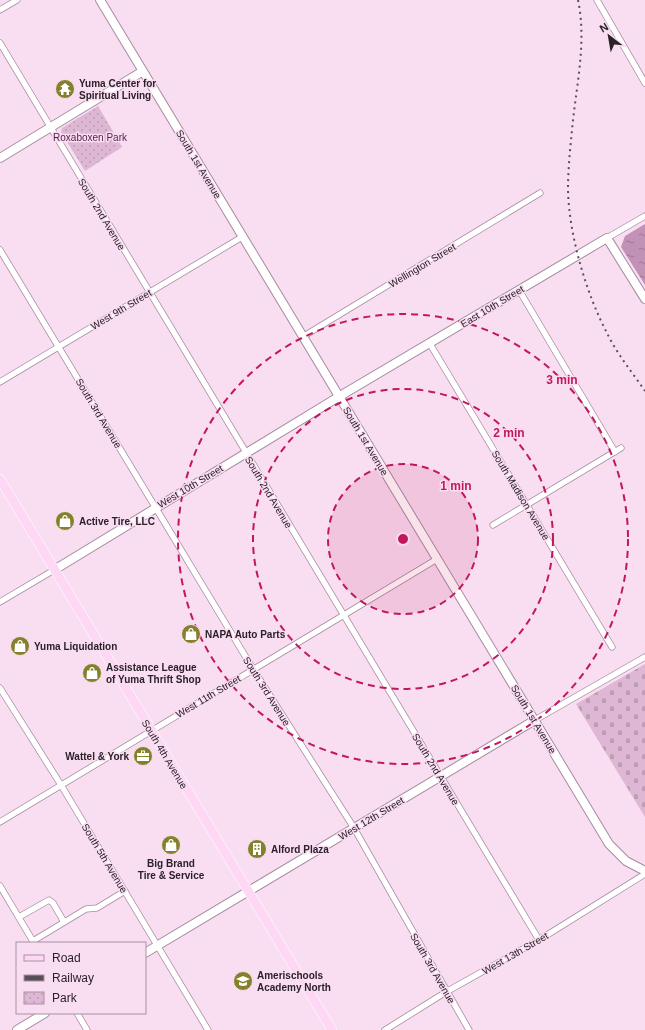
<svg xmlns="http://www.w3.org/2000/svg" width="645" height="1030" viewBox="0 0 645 1030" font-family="Arial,sans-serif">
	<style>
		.cemetery { fill: url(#cemetery-stones) }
		.park { fill: url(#park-dots) }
		.water { fill: url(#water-ripples) }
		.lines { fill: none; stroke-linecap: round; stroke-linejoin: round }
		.street-casing { stroke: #a68c9f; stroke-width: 7 }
		.secondary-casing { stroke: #a68c9f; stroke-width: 10 }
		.primary-casing { stroke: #fff; stroke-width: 10 }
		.street { stroke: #fff; stroke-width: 5.5 }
		.secondary { stroke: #fff; stroke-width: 8 }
		.primary { stroke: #fdd7f4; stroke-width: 9 }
		.rail { stroke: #5c4e59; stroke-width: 2; stroke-dasharray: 2 4; stroke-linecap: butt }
		.ring { fill: none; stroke: #c2185b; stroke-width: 2; stroke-dasharray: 7 5 }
		.labels { text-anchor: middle; stroke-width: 3; stroke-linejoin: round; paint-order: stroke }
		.poi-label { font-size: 10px; font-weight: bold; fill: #2b2129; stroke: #f9ddf1; text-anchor: start }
		.park-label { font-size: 10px; fill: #561b4b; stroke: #f9ddf1 }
		.street-label { font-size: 10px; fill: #2b2129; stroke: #f9ddf1 }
		.centre { fill: #c2185b; stroke: #f9ddf1; stroke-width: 2 }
		.ring-label { font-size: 12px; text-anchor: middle; font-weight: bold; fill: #c2185b; stroke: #f9ddf1; stroke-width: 3; stroke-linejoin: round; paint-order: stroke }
	</style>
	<defs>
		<pattern id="cemetery-stones" width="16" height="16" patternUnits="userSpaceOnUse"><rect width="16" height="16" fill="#ddb7d3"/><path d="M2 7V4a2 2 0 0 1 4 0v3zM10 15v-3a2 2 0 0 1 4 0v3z" fill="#be9db5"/></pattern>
		<pattern id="park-dots" width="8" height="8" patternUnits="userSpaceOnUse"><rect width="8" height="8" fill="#ddb7d3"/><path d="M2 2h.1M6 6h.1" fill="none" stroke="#be9db5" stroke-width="1.8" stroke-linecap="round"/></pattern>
		<pattern id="water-ripples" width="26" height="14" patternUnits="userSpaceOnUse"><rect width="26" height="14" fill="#c191b6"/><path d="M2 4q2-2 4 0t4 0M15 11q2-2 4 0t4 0" fill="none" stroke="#9d7694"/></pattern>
	</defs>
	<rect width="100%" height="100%" fill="#f9ddf1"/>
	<path class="cemetery" d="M645 664V817L576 704Z"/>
	<path class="park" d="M98 106 122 147 85 171 61 132 62 128Z"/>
	<path class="water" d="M645 224V285L621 247 625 236Z"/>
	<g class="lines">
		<g class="street-casing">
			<path id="street" d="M597 0 645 83
				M0 10 17 0
				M0 43 539 940
				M607 238 645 216
				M0 250 253 669 354 828 469 1030
				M519 290 615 452
				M304 336 540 193
				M430 344 612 647
				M0 382 242 237
				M493 525 621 448
				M0 602 54 570
				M0 688 61 785 208 1030
				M535 720 645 657
				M0 822 437 559
				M0 886 34 943
				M19 917 49 900 53 903 64 922
				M33 941 86 909 97 908 125 891
				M77 1013 87 1030
				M385 1030 446 992 539 940 645 874"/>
		</g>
		<g class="secondary-casing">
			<path id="secondary" d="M100 0 609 844 626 861 645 871
				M0 158 143 71
				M54 570 340 396 607 238 645 299
				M145 953 535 720
				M17 1030 45 1013"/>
		</g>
		<g class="primary-casing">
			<path id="primary" d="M0 479 332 1030"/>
		</g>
		<use href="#street" class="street"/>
		<use href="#secondary" class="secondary"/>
		<use href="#primary" class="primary"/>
		<path class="rail" d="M578 0C587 43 576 86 572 130 570 150 568 170 568 190 569 235 586 293 607 333 617 354 632 372 645 391"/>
	</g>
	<circle cx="403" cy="539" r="75" fill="#c2185b" fill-opacity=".12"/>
	<g class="ring">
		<circle cx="403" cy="539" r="75"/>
		<circle cx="403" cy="539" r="150"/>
		<circle cx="403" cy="539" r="225"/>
	</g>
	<defs>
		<g id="temple-disc" transform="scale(1)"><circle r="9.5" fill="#838129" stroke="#f9ddf1"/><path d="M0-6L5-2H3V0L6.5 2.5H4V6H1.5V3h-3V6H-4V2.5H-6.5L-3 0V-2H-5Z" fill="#fff"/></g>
		<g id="shop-disc" transform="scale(1)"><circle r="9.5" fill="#838129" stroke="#f9ddf1"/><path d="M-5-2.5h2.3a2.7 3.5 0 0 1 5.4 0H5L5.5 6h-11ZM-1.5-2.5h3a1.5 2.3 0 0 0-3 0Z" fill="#fff"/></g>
		<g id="office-disc" transform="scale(1)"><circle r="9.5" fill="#838129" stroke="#f9ddf1"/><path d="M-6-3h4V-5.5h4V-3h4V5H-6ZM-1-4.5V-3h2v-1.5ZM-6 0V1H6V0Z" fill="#fff"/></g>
		<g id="building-disc" transform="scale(1)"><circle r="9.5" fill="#838129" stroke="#f9ddf1"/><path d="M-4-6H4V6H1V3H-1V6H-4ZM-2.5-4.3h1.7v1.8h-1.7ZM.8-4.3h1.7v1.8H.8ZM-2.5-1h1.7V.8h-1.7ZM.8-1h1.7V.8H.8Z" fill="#fff"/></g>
		<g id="school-disc" transform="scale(1)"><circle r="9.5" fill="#838129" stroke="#f9ddf1"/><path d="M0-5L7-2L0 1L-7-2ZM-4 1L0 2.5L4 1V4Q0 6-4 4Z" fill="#fff"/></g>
	</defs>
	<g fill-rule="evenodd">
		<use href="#temple-disc" x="65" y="89"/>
		<use href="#shop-disc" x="65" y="521"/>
		<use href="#shop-disc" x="191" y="634"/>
		<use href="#shop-disc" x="20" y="646"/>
		<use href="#shop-disc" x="92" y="673"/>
		<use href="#office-disc" x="143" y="756"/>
		<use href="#shop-disc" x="171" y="845"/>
		<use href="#building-disc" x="257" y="849"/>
		<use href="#school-disc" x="243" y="981"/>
	</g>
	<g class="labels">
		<g class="poi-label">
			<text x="79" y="87">Yuma Center for<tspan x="79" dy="12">Spiritual Living</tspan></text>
			<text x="79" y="525">Active Tire, LLC</text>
			<text x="205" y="638">NAPA Auto Parts</text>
			<text x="34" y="650">Yuma Liquidation</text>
			<text x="106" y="671">Assistance League<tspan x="106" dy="12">of Yuma Thrift Shop</tspan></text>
			<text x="129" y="760" text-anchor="end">Wattel &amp; York</text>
			<text x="271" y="853">Alford Plaza</text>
			<text x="171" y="867" text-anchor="middle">Big Brand<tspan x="171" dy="12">Tire &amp; Service</tspan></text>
			<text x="257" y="979">Amerischools<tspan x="257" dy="12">Academy North</tspan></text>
		</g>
		<g class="park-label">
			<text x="90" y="141">Roxaboxen Park</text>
		</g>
		<g class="street-label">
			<text transform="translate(199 164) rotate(59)" y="4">South 1st Avenue</text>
			<text transform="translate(102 214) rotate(59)" y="4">South 2nd Avenue</text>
			<text transform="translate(422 265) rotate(-31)" y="4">Wellington Street</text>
			<text transform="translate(492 306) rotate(-31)" y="4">East 10th Street</text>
			<text transform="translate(121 309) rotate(-31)" y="4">West 9th Street</text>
			<text transform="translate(99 413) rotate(59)" y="4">South 3rd Avenue</text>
			<text transform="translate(366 441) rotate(59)" y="4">South 1st Avenue</text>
			<text transform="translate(190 486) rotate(-31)" y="4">West 10th Street</text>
			<text transform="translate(269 492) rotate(59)" y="4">South 2nd Avenue</text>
			<text transform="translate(521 495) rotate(59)" y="4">South Madison Avenue</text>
			<text transform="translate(267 691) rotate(58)" y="4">South 3rd Avenue</text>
			<text transform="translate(208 696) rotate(-31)" y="4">West 11th Street</text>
			<text transform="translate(534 719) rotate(59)" y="4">South 1st Avenue</text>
			<text transform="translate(165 754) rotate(59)" y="4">South 4th Avenue</text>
			<text transform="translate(436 769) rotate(59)" y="4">South 2nd Avenue</text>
			<text transform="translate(371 818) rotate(-31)" y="4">West 12th Street</text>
			<text transform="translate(105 858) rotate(59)" y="4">South 5th Avenue</text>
			<text transform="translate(515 953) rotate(-30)" y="4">West 13th Street</text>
			<text transform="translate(433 968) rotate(60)" y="4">South 3rd Avenue</text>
		</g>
	</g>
	<circle cx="403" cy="539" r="6" class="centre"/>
	<g class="ring-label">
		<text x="562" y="384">3 min</text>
		<text x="509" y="437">2 min</text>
		<text x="456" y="490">1 min</text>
	</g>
	<rect x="16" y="942" width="130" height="72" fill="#f9ddf1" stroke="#a792a1"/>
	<rect x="24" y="955" width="20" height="6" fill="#fdd7f4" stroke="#a792a1"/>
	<text x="52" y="962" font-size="12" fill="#2b2129">Road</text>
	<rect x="24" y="975" width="20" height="6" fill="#5c4e59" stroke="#a792a1"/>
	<text x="52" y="982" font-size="12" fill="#2b2129">Railway</text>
	<rect x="24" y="992" width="20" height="12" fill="url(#park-dots)" stroke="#a792a1"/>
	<text x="52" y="1002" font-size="12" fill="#2b2129">Park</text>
	<g transform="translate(609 36) rotate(329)" stroke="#f9ddf1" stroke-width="3" paint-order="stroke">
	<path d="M0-3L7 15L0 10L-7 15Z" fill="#2b2129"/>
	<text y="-6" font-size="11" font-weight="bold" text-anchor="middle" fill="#2b2129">N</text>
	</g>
</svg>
